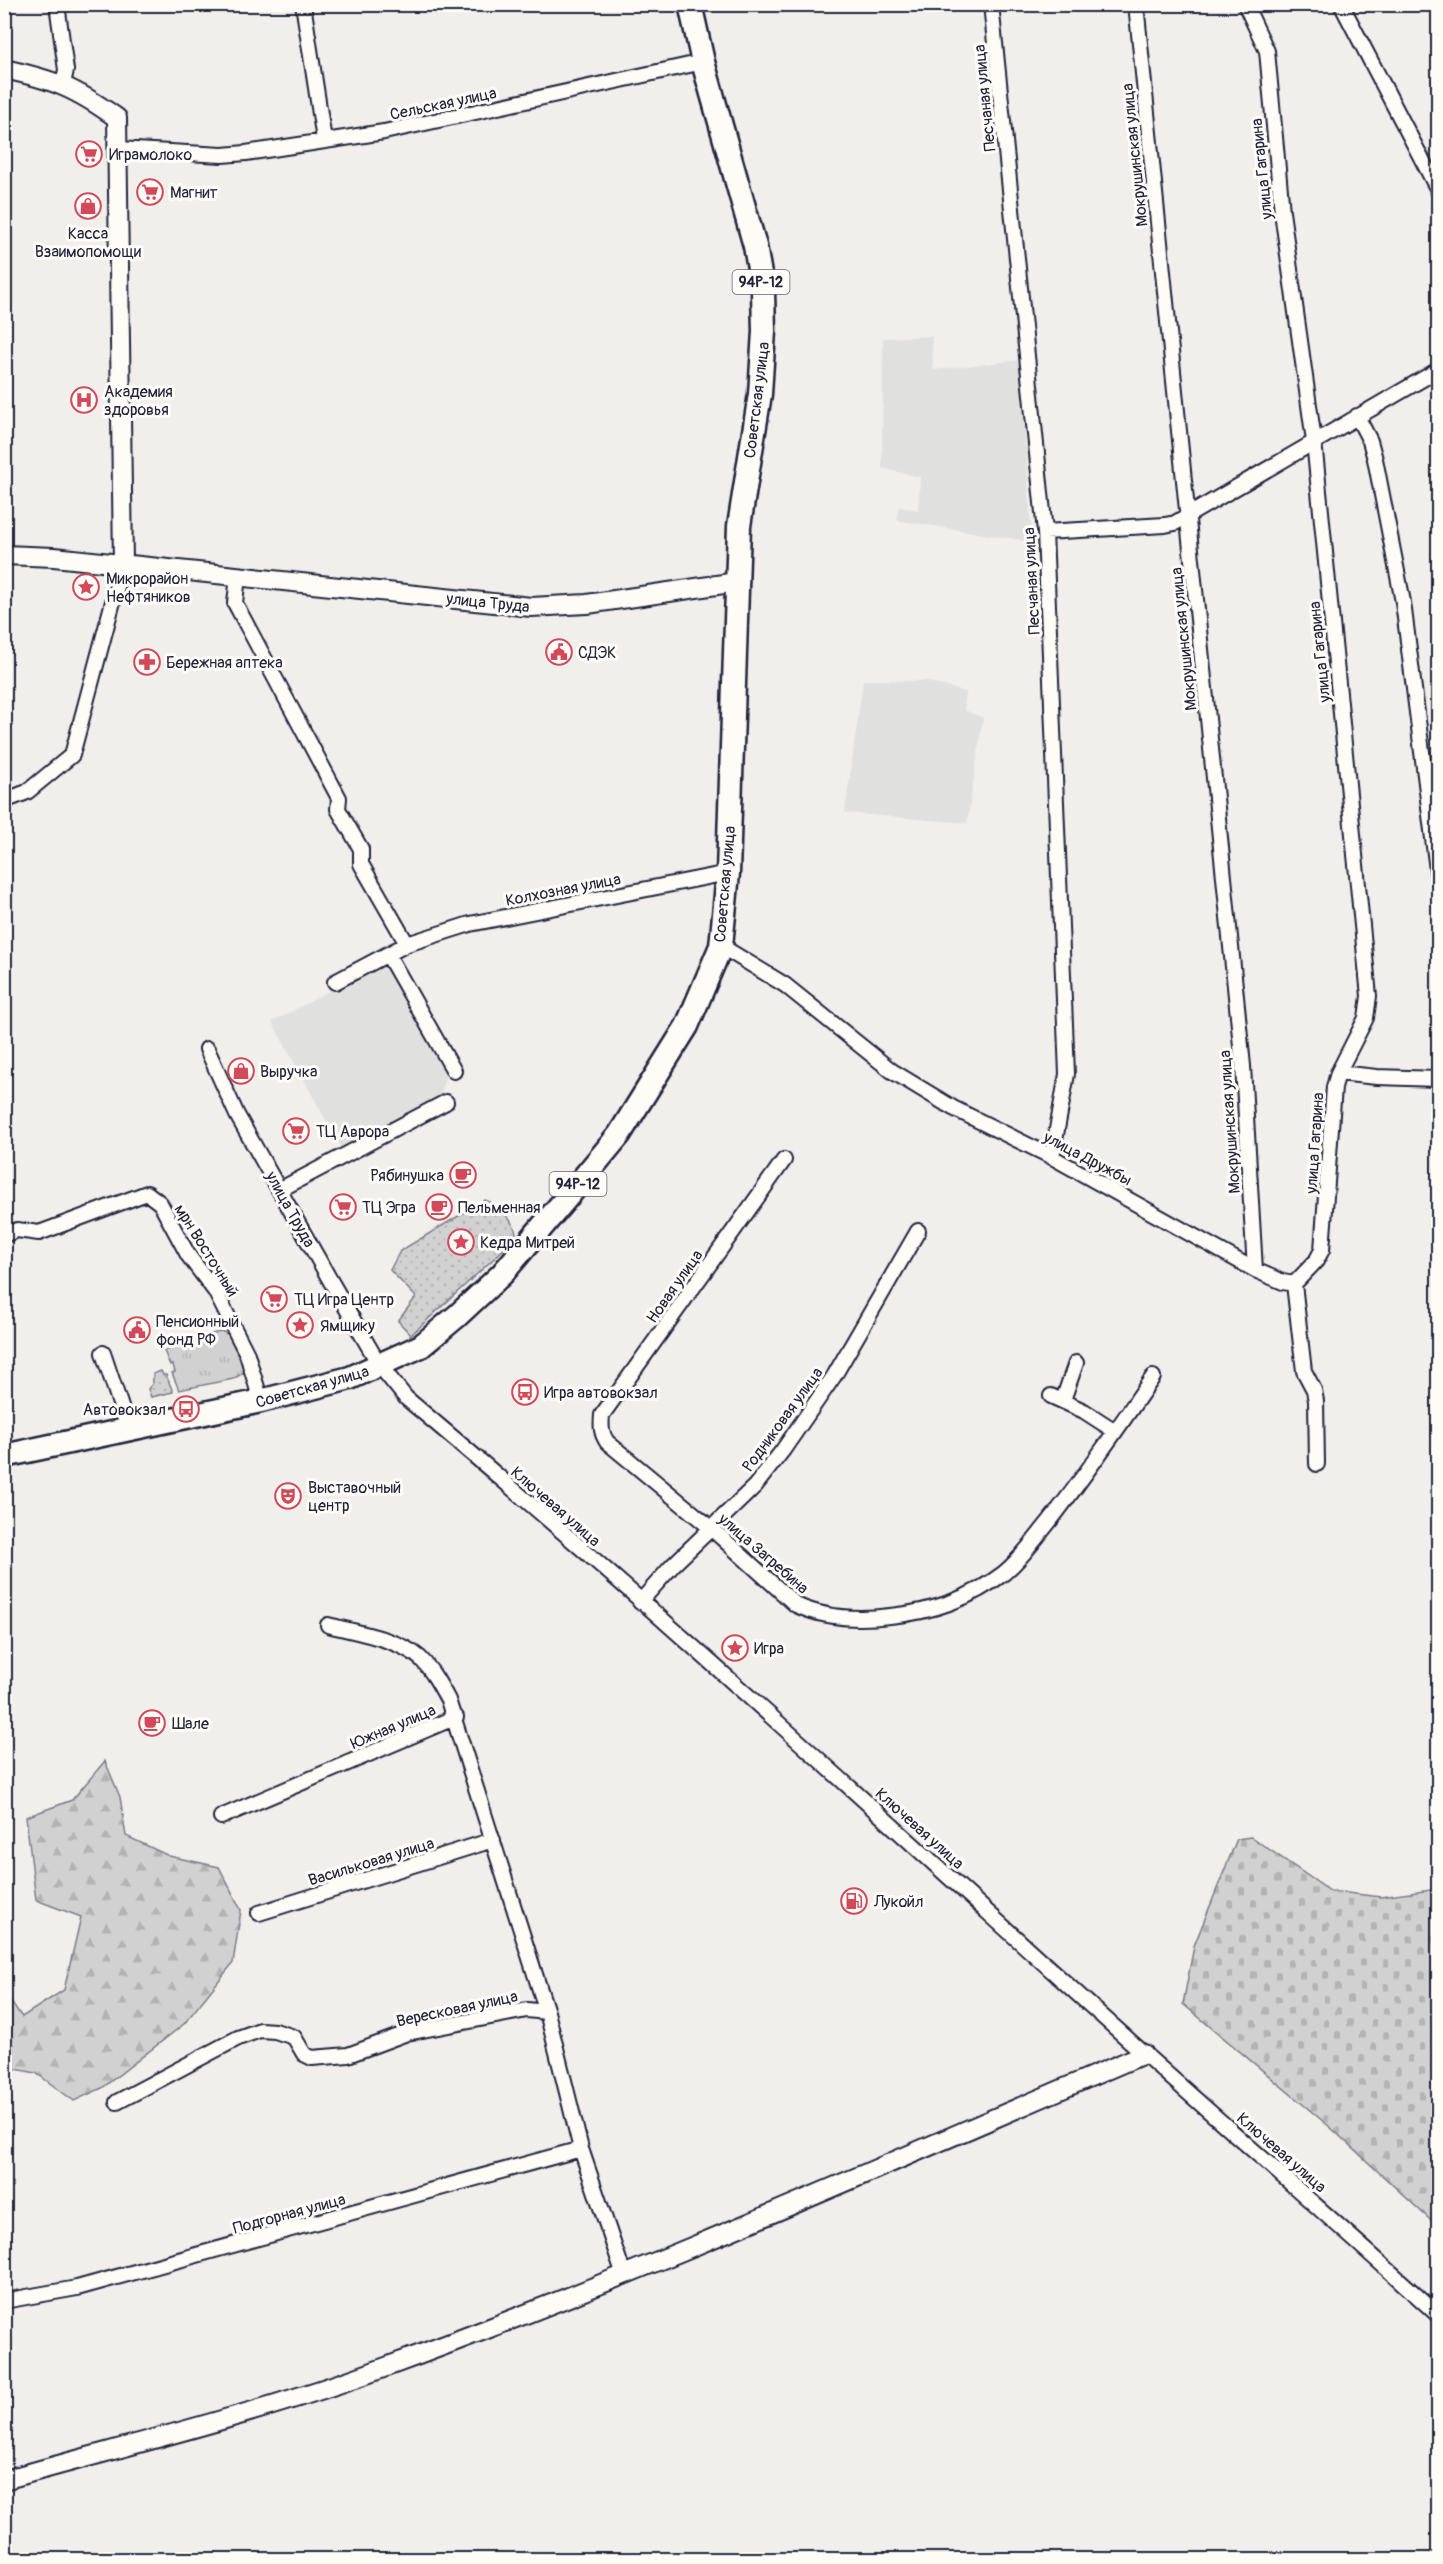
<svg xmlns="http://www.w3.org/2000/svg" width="1443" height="2564" viewBox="0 0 1443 2564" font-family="Pangolin,sans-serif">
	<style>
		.built { fill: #e0e0df }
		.grass { fill: url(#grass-tufts); stroke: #7a7a86; stroke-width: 1.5 }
		.forest { fill: url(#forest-firs); stroke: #7a7a86; stroke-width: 1.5 }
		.cemetery { fill: url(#cemetery-stones); stroke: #7a7a86; stroke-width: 1.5 }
		.park { fill: url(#park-dots); stroke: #7a7a86; stroke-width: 1.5 }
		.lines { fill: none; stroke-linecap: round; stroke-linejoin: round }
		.minor-casing { stroke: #22223b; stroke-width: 18 }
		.tertiary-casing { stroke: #22223b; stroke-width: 22 }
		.primary-casing { stroke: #22223b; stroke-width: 27 }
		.minor { stroke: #fdfcf7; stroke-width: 14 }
		.tertiary { stroke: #fdfcf7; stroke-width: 18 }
		.primary { stroke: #fdfcf7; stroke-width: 22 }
		.labels { text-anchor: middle; stroke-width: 6; stroke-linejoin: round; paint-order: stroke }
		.shield { fill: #fdfcf7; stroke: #646373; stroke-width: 1.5 }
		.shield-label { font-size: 15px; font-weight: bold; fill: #22223b }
		.street-label { font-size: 16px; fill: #22223b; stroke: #fdfcf7 }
		.poi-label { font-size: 16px; fill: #22223b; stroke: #fdfcf7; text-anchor: start }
	</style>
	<defs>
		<pattern id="grass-tufts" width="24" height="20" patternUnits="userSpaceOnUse" patternTransform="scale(1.5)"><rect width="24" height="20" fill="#d2d1d1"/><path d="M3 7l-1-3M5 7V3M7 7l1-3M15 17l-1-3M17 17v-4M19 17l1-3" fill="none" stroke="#b4b3b4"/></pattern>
		<pattern id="forest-firs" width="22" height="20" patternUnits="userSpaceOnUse" patternTransform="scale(1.5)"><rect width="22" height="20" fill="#d2d1d1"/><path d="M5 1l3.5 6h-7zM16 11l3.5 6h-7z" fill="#b4b3b4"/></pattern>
		<pattern id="cemetery-stones" width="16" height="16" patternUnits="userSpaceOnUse" patternTransform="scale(1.5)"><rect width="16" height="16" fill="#d2d1d1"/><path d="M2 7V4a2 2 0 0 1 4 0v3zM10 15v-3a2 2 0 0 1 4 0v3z" fill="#b4b3b4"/></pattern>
		<pattern id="park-dots" width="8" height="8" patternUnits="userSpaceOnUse" patternTransform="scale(1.5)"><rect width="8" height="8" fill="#d2d1d1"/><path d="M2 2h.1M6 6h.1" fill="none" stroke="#b4b3b4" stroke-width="1.8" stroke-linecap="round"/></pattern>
	</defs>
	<rect width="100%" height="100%" fill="#f0efec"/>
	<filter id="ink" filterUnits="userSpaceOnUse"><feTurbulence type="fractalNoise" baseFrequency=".0167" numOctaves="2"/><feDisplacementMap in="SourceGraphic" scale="12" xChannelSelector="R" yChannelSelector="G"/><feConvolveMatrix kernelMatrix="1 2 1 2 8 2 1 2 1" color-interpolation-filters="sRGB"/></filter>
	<g filter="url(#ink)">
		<path class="built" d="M932 336 933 370 1020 360 1032 542 897 520 898 507 918 510 920 477 882 468 883 338Z
			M863 680 926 681 966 692 964 710 983 718 967 823 845 813Z
			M388 964 446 1075 440 1098 343 1151 272 1022 377 965Z"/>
		<path class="grass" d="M221 1331 232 1336 246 1367 245 1372 233 1379 179 1390 172 1373 175 1372 173 1365H170L164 1351Z"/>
		<path class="forest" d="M105 1761 120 1797 126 1836 169 1856 219 1867 241 1910 233 1963 184 2024 102 2088 74 2101 36 2073 5 2067V1951L6 1996 22 2017 64 1990 81 1917 36 1900 26 1817 72 1800Z"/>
		<path class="cemetery" d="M1251 1837 1330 1891 1381 1897 1438 1889V2227L1330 2127 1183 2004 1194 1946 1237 1839Z"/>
		<path class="park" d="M485 1200C499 1204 515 1222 517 1237L411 1335 398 1321 416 1297 390 1270 400 1251Z
			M161 1371 163 1375H166L173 1392 151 1397 148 1389 153 1383V1374Z"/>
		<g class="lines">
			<g class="minor-casing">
				<path id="minor" d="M57 4 66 70 63 84
					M303 4 324 140
					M991 4 1045 532 1067 1074 1052 1157
					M1136 4 1243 1066 1255 1270
					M1245 4 1267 51 1282 212 1314 441 1369 996 1366 1018 1338 1073 1334 1087 1322 1250 1316 1261 1294 1284
					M1341 4 1438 190
					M118 149 222 155 246 153 384 132 703 62
					M1357 416 1370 441 1375 459 1403 602 1438 878
					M1045 532 1165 525 1175 523 1438 370
					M238 576 235 603 339 798 338 809 361 849V864L407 944
					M4 801 27 792 72 755 123 564
					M721 946 785 985 892 1071 953 1108 1052 1157 1255 1270 1283 1282 1294 1284
					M388 955 454 1071
					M335 982 407 944 470 924 728 873
					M207 1049 237 1115 330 1280 380 1366 406 1398C629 1585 844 1782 1060 1978 1185 2092 1313 2201 1438 2315
					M1338 1073 1377 1077 1438 1079
					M784 1160 602 1415C601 1426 601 1433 607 1442L711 1528 796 1605C826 1619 858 1620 890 1616 932 1612 970 1599 1004 1573 1021 1559 1035 1539 1049 1522 1086 1475 1119 1426 1153 1377
					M281 1189 446 1102
					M4 1235 17 1230 39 1233 147 1193 160 1203 188 1255 215 1291 247 1354 261 1401
					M1294 1284 1304 1371 1314 1390 1316 1401 1317 1464
					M103 1353 128 1428
					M1051 1396 1084 1411 1115 1431
					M1063 1400 1076 1363
					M640 1602 673 1565 755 1486 783 1450 834 1376 918 1231
					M328 1625C355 1632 399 1639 420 1658 432 1670 440 1685 448 1700L547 2012 581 2149 624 2275
					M221 1817 456 1717
					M259 1913 493 1840
					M117 2102 238 2038 260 2030 275 2031 294 2037 304 2054 312 2058 348 2055 407 2033 527 2010 547 2012
					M4 2301 77 2288 581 2149"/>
			</g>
			<g class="tertiary-casing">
				<path id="tertiary" d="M4 69C55 80 75 88 117 118L123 564
					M4 555 54 557 531 607 587 604 737 582
					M4 2480C132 2444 262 2413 386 2367 643 2273 893 2161 1144 2054"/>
			</g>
			<g class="primary-casing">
				<path id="primary" d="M4 1456 261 1401 350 1378 421 1346 457 1316 502 1274 580 1182 619 1135 687 1026 721 946 728 873 739 526 760 394 764 331 763 291 755 246 703 62 690 4"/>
			</g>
			<use href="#minor" class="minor"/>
			<use href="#tertiary" class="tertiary"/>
			<use href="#primary" class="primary"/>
		</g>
	</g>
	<defs>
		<g id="supermarket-ring" transform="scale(1.35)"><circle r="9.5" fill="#fdfcf7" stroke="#d1495b" stroke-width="1.5"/><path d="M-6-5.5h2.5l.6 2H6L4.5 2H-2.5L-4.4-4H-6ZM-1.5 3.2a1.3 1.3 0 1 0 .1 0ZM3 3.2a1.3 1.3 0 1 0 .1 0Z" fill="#d1495b"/></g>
		<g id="shop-ring" transform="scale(1.35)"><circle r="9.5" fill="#fdfcf7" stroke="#d1495b" stroke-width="1.5"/><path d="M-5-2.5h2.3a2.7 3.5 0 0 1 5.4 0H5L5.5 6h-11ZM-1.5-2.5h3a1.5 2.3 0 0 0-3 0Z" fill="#d1495b"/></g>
		<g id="hospital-ring" transform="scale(1.35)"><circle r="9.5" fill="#fdfcf7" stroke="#d1495b" stroke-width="1.5"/><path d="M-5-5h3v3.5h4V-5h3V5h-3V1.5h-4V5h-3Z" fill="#d1495b"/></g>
		<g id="sight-ring" transform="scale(1.35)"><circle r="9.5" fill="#fdfcf7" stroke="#d1495b" stroke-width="1.5"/><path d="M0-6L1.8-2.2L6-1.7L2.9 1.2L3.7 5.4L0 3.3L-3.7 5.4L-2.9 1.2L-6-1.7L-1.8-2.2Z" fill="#d1495b"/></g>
		<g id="civic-ring" transform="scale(1.35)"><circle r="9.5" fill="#fdfcf7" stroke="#d1495b" stroke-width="1.5"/><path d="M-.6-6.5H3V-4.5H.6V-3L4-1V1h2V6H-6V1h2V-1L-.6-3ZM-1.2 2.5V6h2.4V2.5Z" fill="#d1495b"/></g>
		<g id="pharmacy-ring" transform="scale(1.35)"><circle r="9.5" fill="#fdfcf7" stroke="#d1495b" stroke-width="1.5"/><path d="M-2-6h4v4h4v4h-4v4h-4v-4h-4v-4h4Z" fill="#d1495b"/></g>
		<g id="cafe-ring" transform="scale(1.35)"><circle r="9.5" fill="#fdfcf7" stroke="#d1495b" stroke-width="1.5"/><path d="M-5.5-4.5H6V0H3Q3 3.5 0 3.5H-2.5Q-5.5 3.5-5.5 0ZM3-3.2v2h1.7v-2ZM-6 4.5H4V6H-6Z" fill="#d1495b"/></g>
		<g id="bus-ring" transform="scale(1.35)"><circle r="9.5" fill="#fdfcf7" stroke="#d1495b" stroke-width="1.5"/><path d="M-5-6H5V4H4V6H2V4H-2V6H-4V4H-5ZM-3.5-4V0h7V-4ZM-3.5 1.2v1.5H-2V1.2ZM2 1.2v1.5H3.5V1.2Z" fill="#d1495b"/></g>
		<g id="theatre-ring" transform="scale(1.35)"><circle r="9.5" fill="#fdfcf7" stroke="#d1495b" stroke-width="1.5"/><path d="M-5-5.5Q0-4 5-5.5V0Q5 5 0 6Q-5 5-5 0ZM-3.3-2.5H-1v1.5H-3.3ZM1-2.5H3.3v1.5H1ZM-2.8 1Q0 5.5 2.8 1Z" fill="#d1495b"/></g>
		<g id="fuel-ring" transform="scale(1.35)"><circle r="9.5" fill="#fdfcf7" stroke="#d1495b" stroke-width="1.5"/><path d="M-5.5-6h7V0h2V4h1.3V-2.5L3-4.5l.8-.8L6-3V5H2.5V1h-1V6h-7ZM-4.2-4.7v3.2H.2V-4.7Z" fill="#d1495b"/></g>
	</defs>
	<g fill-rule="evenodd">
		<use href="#supermarket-ring" x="89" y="154"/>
		<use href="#supermarket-ring" x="150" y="192"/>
		<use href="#shop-ring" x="88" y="206"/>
		<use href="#hospital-ring" x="84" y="400"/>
		<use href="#sight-ring" x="86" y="587"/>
		<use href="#civic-ring" x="559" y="652"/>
		<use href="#pharmacy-ring" x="147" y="662"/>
		<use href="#shop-ring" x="241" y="1071"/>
		<use href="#supermarket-ring" x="296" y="1131"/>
		<use href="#cafe-ring" x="463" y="1175"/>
		<use href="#supermarket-ring" x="343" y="1207"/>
		<use href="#cafe-ring" x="439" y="1207"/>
		<use href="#sight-ring" x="461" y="1242"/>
		<use href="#supermarket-ring" x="274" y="1299"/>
		<use href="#sight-ring" x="300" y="1325"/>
		<use href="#civic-ring" x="137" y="1330"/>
		<use href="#bus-ring" x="525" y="1392"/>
		<use href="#bus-ring" x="186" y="1409"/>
		<use href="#theatre-ring" x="288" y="1496"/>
		<use href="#sight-ring" x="735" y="1648"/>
		<use href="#cafe-ring" x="152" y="1723"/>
		<use href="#fuel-ring" x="854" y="1901"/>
	</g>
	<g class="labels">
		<g class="shield">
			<rect x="732.5" y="270" width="57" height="24" rx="4.5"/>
			<rect x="549.5" y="1172" width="57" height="24" rx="4.5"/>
		</g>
		<g class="shield-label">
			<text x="761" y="287">94Р-12</text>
			<text x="578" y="1189">94Р-12</text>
		</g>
		<g class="street-label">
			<text transform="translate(984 98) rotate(-96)" y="6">Песчаная улица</text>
			<text transform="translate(443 103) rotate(-12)" y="6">Сельская улица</text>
			<text transform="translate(1134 155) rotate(-96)" y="6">Мокрушинская улица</text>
			<text transform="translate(1261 169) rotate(-96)" y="6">улица Гагарина</text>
			<text transform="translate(756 400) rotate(-83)" y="6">Советская улица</text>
			<text transform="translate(1031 581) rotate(-93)" y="6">Песчаная улица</text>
			<text transform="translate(488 602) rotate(6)" y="6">улица Труда</text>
			<text transform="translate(1183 639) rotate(-96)" y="6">Мокрушинская улица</text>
			<text transform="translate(1319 652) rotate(-96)" y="6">улица Гагарина</text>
			<text transform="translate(724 884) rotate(-85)" y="6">Советская улица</text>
			<text transform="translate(563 889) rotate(-11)" y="6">Колхозная улица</text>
			<text transform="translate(1229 1122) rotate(-94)" y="6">Мокрушинская улица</text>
			<text transform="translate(1314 1143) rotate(-86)" y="6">улица Гагарина</text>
			<text transform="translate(1088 1158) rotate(28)" y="6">улица Дружбы</text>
			<text transform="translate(291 1209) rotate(61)" y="6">улица Труда</text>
			<text transform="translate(207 1250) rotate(58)" y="6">мрн Восточный</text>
			<text transform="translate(674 1286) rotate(-55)" y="6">Новая улица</text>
			<text transform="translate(312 1386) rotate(-16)" y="6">Советская улица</text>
			<text transform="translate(782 1419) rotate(-54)" y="6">Родниковая улица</text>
			<text transform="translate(556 1506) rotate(41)" y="6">Ключевая улица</text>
			<text transform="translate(764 1553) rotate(41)" y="6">улица Загребина</text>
			<text transform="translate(393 1726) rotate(-23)" y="6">Южная улица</text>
			<text transform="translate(920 1828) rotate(42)" y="6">Ключевая улица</text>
			<text transform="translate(371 1861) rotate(-17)" y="6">Васильковая улица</text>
			<text transform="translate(457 2008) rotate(-12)" y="6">Вересковая улица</text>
			<text transform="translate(1282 2152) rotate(41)" y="6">Ключевая улица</text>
			<text transform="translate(289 2213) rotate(-15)" y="6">Подгорная улица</text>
		</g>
		<g class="poi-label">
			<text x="109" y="160">Играмолоко</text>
			<text x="170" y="198">Магнит</text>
			<text x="88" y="239" text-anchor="middle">Касса<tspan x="88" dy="18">Взаимопомощи</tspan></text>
			<text x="104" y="397">Академия<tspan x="104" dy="18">здоровья</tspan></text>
			<text x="106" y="584">Микрорайон<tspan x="106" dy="18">Нефтяников</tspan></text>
			<text x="578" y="658">СДЭК</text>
			<text x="166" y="668">Бережная аптека</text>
			<text x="260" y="1077">Выручка</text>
			<text x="316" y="1137">ТЦ Аврора</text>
			<text x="444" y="1181" text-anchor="end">Рябинушка</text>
			<text x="362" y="1213">ТЦ Эгра</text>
			<text x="458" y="1213">Пельменная</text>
			<text x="480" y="1248">Кедра Митрей</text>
			<text x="294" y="1305">ТЦ Игра Центр</text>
			<text x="156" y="1327">Пенсионный<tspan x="156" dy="18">фонд РФ</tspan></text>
			<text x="320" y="1331">Ямщику</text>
			<text x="544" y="1398">Игра автовокзал</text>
			<text x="166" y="1415" text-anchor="end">Автовокзал</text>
			<text x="308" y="1493">Выставочный<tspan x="308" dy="18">центр</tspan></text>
			<text x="754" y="1654">Игра</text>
			<text x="172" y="1729">Шале</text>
			<text x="874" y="1907">Лукойл</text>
		</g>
	</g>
	<rect width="1443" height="2564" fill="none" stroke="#fdfcf7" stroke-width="24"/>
	<rect x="12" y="12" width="1419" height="2540" fill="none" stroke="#22223b" stroke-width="2" filter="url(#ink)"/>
</svg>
